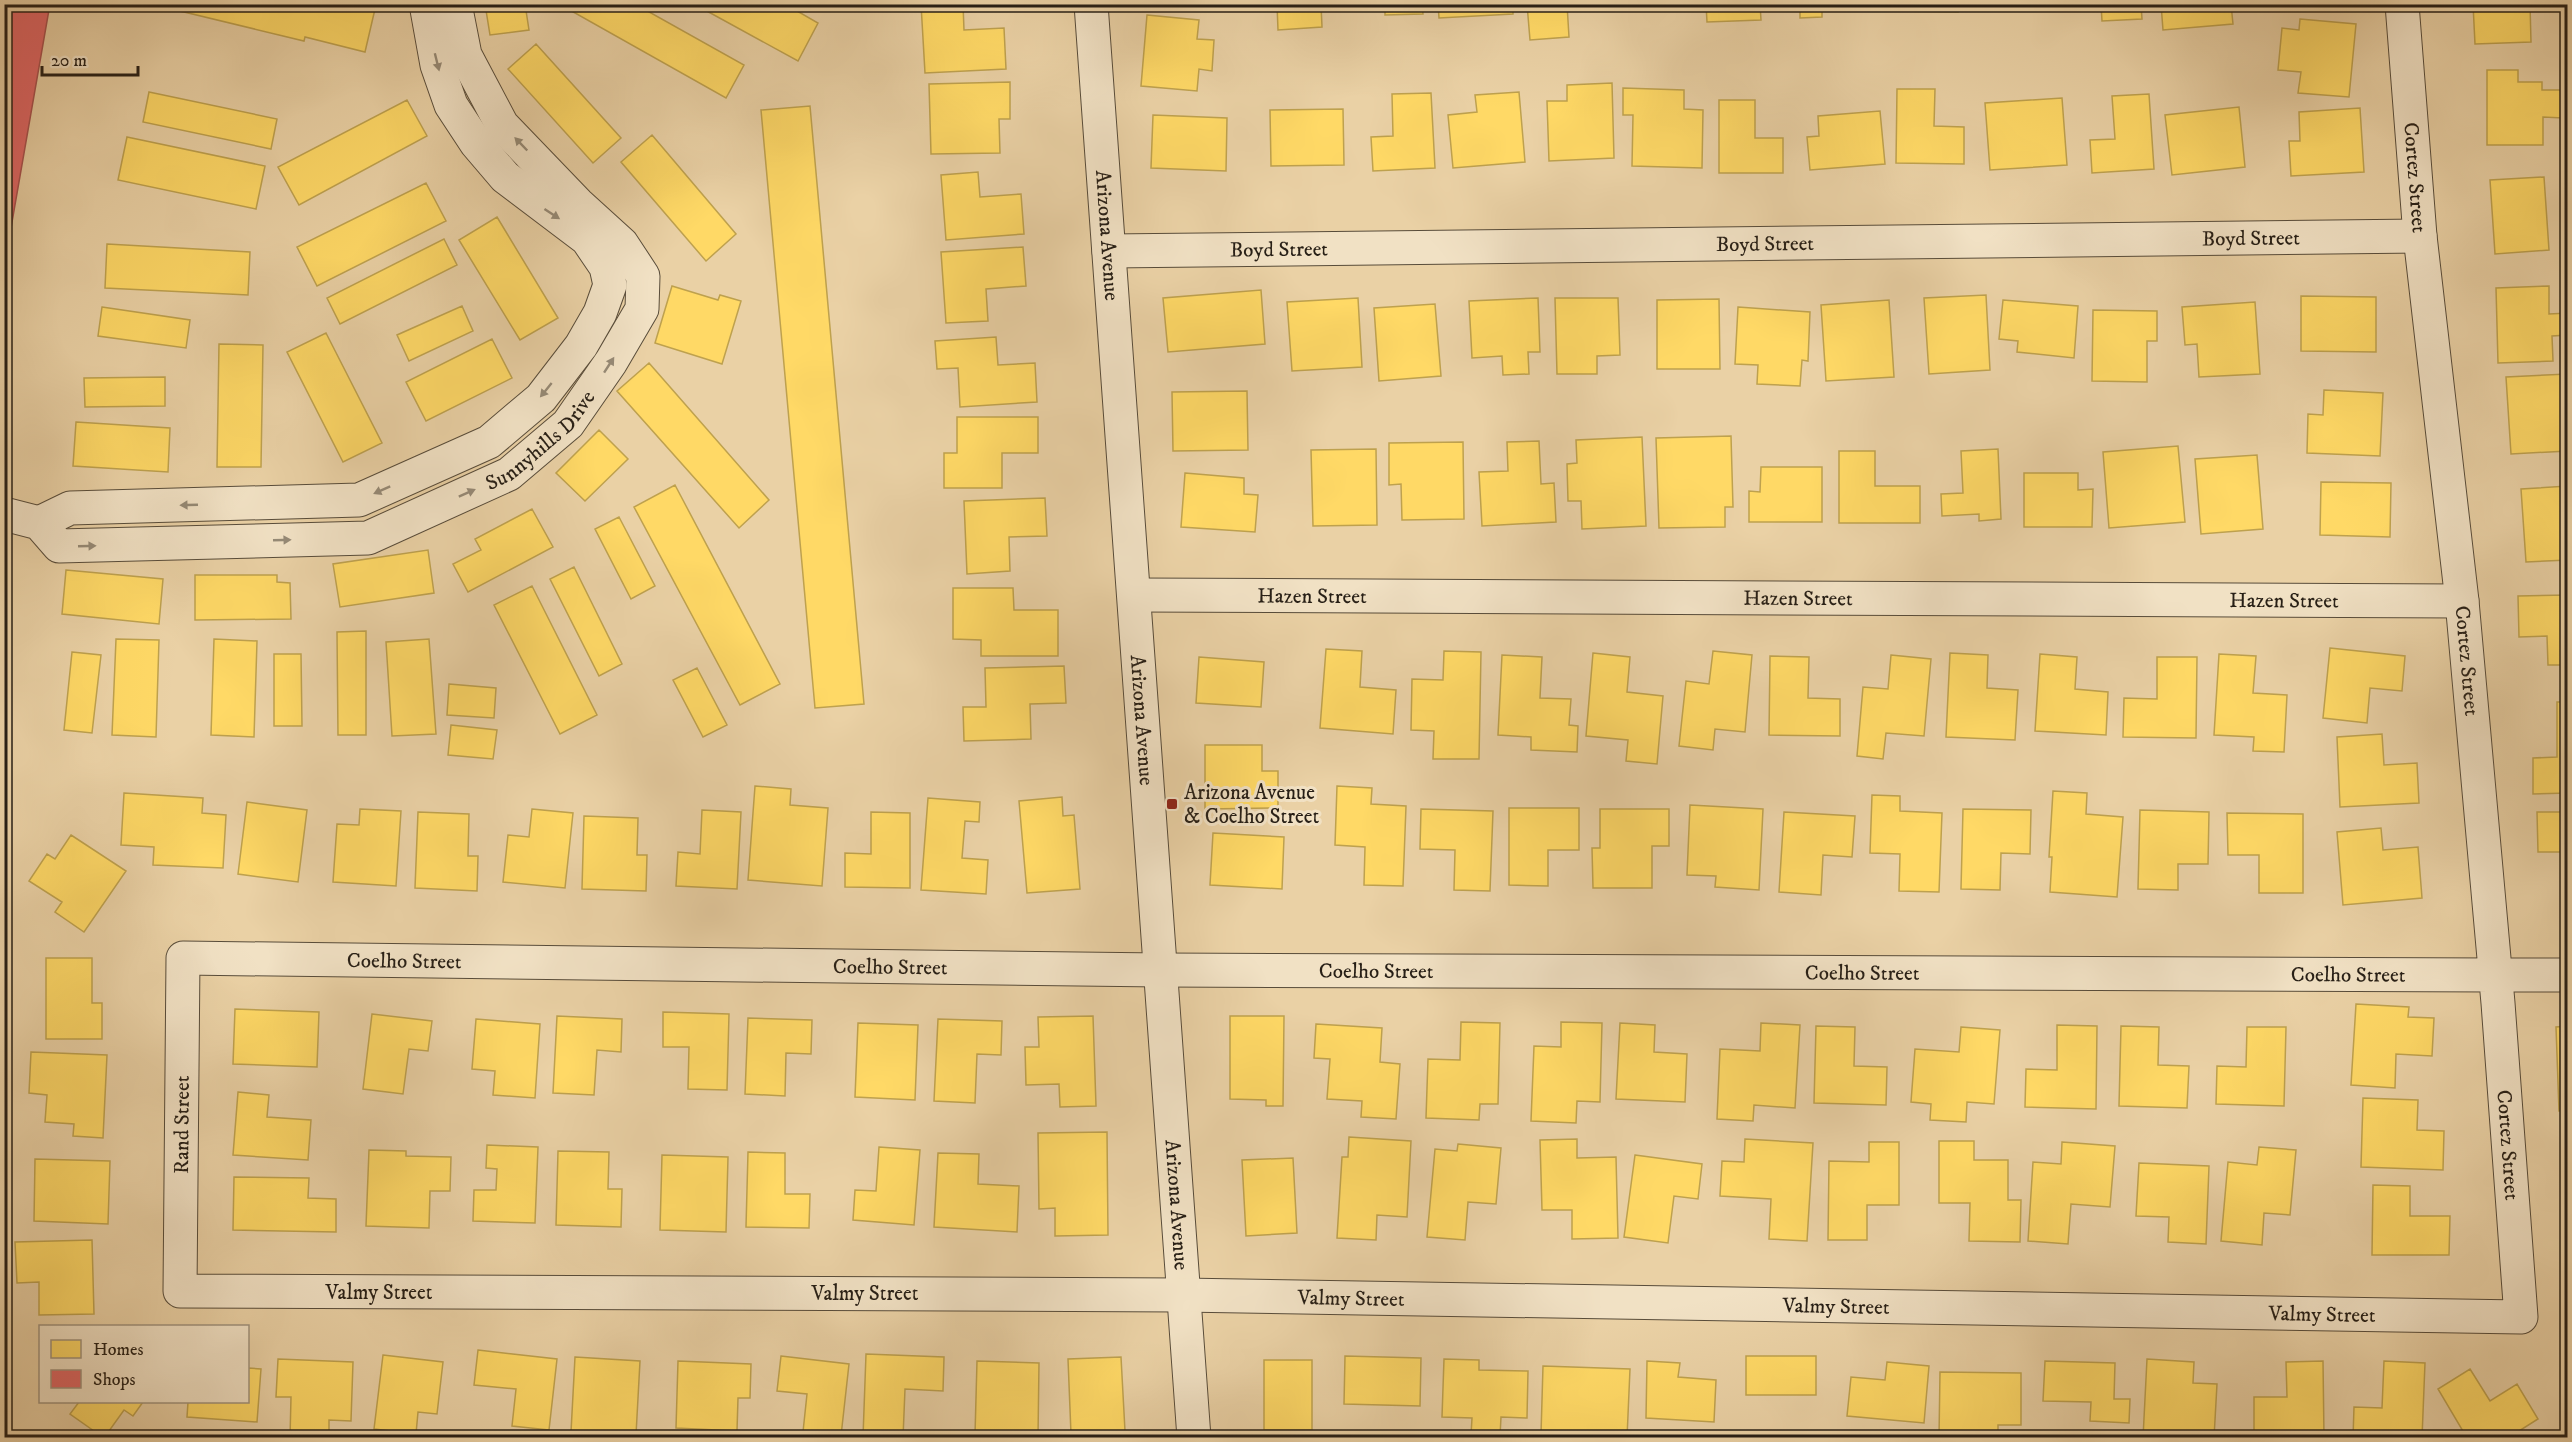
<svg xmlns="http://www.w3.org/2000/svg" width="2572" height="1442" viewBox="0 0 2572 1442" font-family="'IM FELL DW Pica',serif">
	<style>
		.homes { fill: #ffd966; stroke: #bea14e; stroke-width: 1.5 }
		.shops { fill: #e06666; stroke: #a8514e; stroke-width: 1.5 }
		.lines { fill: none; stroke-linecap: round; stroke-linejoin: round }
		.street-casing { stroke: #584c3a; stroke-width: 35 }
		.street { stroke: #f1e1c4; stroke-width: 33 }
		.oneway { fill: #968a76 }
		.poi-dot { fill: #8f2418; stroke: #f1e1c4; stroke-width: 2 }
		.labels { text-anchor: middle; stroke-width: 6; stroke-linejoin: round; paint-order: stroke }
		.street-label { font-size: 21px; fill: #271f16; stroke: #f1e1c4 }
		.poi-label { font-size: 21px; fill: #271f16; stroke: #f1e1c4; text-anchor: start }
	</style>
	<rect width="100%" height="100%" fill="#ead1a5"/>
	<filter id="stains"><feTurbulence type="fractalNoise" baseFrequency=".00333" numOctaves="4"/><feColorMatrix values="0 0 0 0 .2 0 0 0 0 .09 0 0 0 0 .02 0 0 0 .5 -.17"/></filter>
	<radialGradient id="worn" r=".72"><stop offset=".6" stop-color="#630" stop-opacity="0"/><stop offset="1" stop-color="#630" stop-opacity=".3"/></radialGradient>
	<path class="homes" d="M151 4H357L375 9 365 52 305 37 304 41Z
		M485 4H525L529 30 490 35Z
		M559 4H635L744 65 726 98Z
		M694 4H785L818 23 798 61Z
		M921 4H963L964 30 1004 28 1006 69 925 73Z
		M1277 4H1321L1322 27 1278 30Z
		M1385 4H1422L1423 14 1385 15Z
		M1438 4H1513V14L1439 18Z
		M1527 4H1567L1569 37 1530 40Z
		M1706 4H1760L1761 20 1707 22Z
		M1800 4H1822V17L1800 18Z
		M1896 4H1958V12L1896 11Z
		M2101 4H2141L2142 19 2102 21Z
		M2161 4H2231L2233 24 2163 30Z
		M2285 4H2325V9H2285Z
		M2473 4H2530L2531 42 2475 44Z
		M1147 15 1199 20 1197 39 1214 40 1212 71 1199 69 1197 91 1141 86Z
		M2300 19 2356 24 2349 97 2298 93 2301 72 2278 70 2282 28 2299 30Z
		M536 44 621 138 593 163 508 69Z
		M2487 70H2518V82H2542V90H2563V118L2543 117V145H2487Z
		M1010 82V119H999L1000 153 931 154 929 84Z
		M1612 83 1614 158 1549 161 1547 101H1567V85Z
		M1623 88 1684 90V109L1703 110 1702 168 1632 166 1633 115H1623Z
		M1897 89H1935L1934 126 1964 127V164L1896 163Z
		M149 92 277 119 271 149 143 122Z
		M1519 92 1525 162 1453 168 1448 115 1477 112 1475 95Z
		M1431 93 1435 168 1373 171 1371 137 1393 136 1392 94Z
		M2149 94 2154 169 2092 173 2090 140 2115 139 2112 96Z
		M2062 98 2067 165 1990 170 1985 103Z
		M407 100 427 136 299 205 278 167Z
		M1719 100H1755V138H1783V173H1719Z
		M810 106 864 704 815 708 761 110Z
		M2239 107 2245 167 2172 175 2165 115Z
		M2360 108 2364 172 2291 176 2289 141H2300L2299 112Z
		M1343 109 1344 165 1271 166 1270 110Z
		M1880 111 1885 164 1810 170 1807 137 1819 136 1818 116Z
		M1153 115 1227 118 1226 171 1151 168Z
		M652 135 736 234 706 261 621 162Z
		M127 137 265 166 256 209 118 180Z
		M978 172 980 197 1021 194 1024 234 946 240 941 175Z
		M2544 177 2549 250 2495 254 2490 180Z
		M426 183 446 221 317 286 297 247Z
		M497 217 558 318 520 340 459 240Z
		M444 239 457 265 340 324 327 298Z
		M107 244 250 252 248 295 105 288Z
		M1023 247 1026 286 986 289 988 321 946 323 941 252Z
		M672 286 718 300 720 295 741 301 722 364 655 343Z
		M2549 286V314L2568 313V335L2552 336 2553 361 2498 363 2496 288Z
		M1261 290 1265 344 1168 352 1163 298Z
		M1986 295 1990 370 1929 374 1924 298Z
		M2301 296 2376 297V352L2301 351Z
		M1358 298 1362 367 1292 371 1287 302Z
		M1538 298 1540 352H1528L1529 374 1503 375 1502 356 1472 358 1469 301Z
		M1555 298H1618L1620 355 1597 356V374H1557Z
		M1719 299 1720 369H1657V300Z
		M1889 300 1894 377 1826 381 1821 305Z
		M2003 300 2078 306 2074 358 2017 352 2018 341 1999 339Z
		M2255 302 2260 374 2199 377 2197 344 2185 345 2182 307Z
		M1435 304 1441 376 1379 381 1374 308Z
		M462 306 473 331 409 361 397 335Z
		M102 307 190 320 186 348 98 336Z
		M1738 307 1810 312 1808 361 1802 360 1800 386 1757 384 1758 365 1735 364Z
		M2093 310 2157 311V341H2147V382L2092 381Z
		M326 333 382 443 343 462 287 352Z
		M996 337 998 365 1035 363 1037 402 960 407 958 368 937 369 935 341Z
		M492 339 512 378 426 421 406 382Z
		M219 344 263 345 261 467H217Z
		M649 363 769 500 739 528 617 391Z
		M2568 374V451L2511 454 2506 377Z
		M165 377V406L85 407 84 378Z
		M2324 390 2383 393 2380 456 2307 453 2308 414 2323 415Z
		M1247 391 1248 450 1173 451 1172 392Z
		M957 417H1038V453H1002V488H944V453H957Z
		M76 422 170 428 168 472 73 466Z
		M599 430 628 459 585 501 556 473Z
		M1731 436 1733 507H1725V527L1659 528 1656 438Z
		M1642 437 1646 526 1582 529 1581 501H1568L1567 464 1577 463 1576 440Z
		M1539 441 1541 484 1554 483 1556 522 1482 526 1479 472 1508 471 1507 442Z
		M1463 442 1464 519 1402 520 1401 484 1389 485V443Z
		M2178 446 2185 522 2109 528 2103 452Z
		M1376 449 1377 525 1313 526 1311 450Z
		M1998 449 2001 519 1979 521V514L1942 516 1941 494 1963 493 1961 451Z
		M1839 451H1875V486H1920V523H1839Z
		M2257 455 2263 529 2201 534 2195 459Z
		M1761 467H1822V522H1749V491L1760 492Z
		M1185 473 1244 478V494L1258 495 1255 532 1181 527Z
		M2024 473H2078V490L2093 489 2092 527H2024Z
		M2321 482 2391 483 2390 537 2320 535Z
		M675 485 780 684 740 705 634 507Z
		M2568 486V560L2526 562 2521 489Z
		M1045 498 1047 536 1009 537 1010 571 967 574 964 501Z
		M532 509 553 547 468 592 453 564 481 550 475 539Z
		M619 517 655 586 631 599 595 529Z
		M428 550 434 593 340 607 333 564Z
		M574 567 622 664 599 676 550 579Z
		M66 570 163 579 159 624 62 614Z
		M195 575H277V582L290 583 291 619 195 620Z
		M532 586 597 715 560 734 494 605Z
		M953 588H1013L1014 610H1058V656H981V640L953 639Z
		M2568 595V665H2548L2547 636 2519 637 2518 596Z
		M366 631V735H338L337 632Z
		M116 639 159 640 156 737 112 735Z
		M214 639 257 641 254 737 211 735Z
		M429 639 436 734 392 736 386 642Z
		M2330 648 2405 656 2402 691 2370 688 2367 723 2323 718Z
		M1326 649 1362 651 1360 687 1396 690 1393 734 1320 728Z
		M1444 651 1481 652 1479 759H1433L1434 731 1411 730 1412 679 1443 680Z
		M1713 651 1752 655 1745 732 1715 729 1713 750 1679 746 1686 681 1709 684Z
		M72 652 101 655 92 733 64 730Z
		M1593 653 1630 657 1627 692 1663 696 1657 764 1626 761 1628 740 1586 736Z
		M1950 653 1988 655 1987 688 2018 690 2015 740 1946 737Z
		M274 654H301L302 726H274Z
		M2040 654 2077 657 2075 689 2108 692 2106 735 2035 731Z
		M2219 654 2256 656 2253 693 2287 695 2284 752 2253 751 2254 737 2214 735Z
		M1502 655 1542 657 1540 698 1571 699 1569 725 1578 726 1577 752 1531 750V737L1498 735Z
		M1891 655 1931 659 1924 736 1886 733 1883 759 1857 756 1863 687 1888 689Z
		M1770 656 1809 657 1808 698 1840 699V736L1769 735Z
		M1199 657 1264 662 1261 707 1196 703Z
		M2157 657H2197L2196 738 2123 737 2124 698 2157 699Z
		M1064 666 1066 703 1030 704 1031 739 964 741 963 707H986L985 668Z
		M697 668 727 725 703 737 673 680Z
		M449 684 496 688 494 718 447 715Z
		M2557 702H2568V793L2533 794V758L2557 757Z
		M451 725 497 730 493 759 448 755Z
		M2382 734 2384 765 2417 763 2419 803 2340 807 2337 737Z
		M1205 745H1262V771H1278V808L1205 809Z
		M755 786 791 789 790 805 828 808 822 886 748 880Z
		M1337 786 1372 788 1371 804 1406 806 1403 886 1364 885 1365 847 1335 845Z
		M2053 791 2087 793 2086 814 2123 817 2117 897 2050 892 2052 857H2049Z
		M124 793 203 798 202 813 226 815 223 868 153 865 154 847 121 845Z
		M1872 795 1900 796V811L1942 813 1939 892 1899 891 1900 854 1870 853Z
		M1062 797 1063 816 1074 815 1080 889 1027 893 1019 801Z
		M928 798 980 802 979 822 965 821 962 858 988 860 986 894 921 890Z
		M247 802 307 810 298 882 238 874Z
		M1690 805 1763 809 1759 890 1715 887 1716 876 1687 875Z
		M1509 808H1579V850H1548V886L1509 885Z
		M360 809 401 811 396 886 333 882 337 824 359 825Z
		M532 809 573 813 565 888 503 882 508 835 529 837Z
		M1421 809 1493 811 1490 891 1454 890 1455 850 1420 849Z
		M1600 809H1669V846H1652V888H1593L1592 848H1600Z
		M1963 809 2031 810 2030 854 2001 853 2000 890 1961 889Z
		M702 810 741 812 737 889 676 886 678 852 700 854Z
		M2140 810 2209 812 2208 864H2178V890L2138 889Z
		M418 812 469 814 468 856H478L477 891 415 888Z
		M871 812 910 813V888L845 887V853L871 854Z
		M1784 812 1855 816 1852 857 1823 855 1821 895 1779 892Z
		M2537 812H2568V882H2562V852H2538Z
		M2227 813 2303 814V893H2259V855H2228Z
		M584 816 638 818 637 855H647L646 891 582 889Z
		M2381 828 2383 850 2418 847 2422 898 2343 905 2337 832Z
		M1213 833 1284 837 1282 889 1210 885Z
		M71 835 126 871 84 932 55 912 62 902 29 881 47 854 55 859Z
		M46 958H92V1003H102V1039H46Z
		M2356 1004 2409 1007 2408 1017 2434 1018 2432 1056 2396 1054 2395 1088 2351 1085Z
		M235 1009 319 1012 317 1067 233 1064Z
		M663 1012 729 1014 727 1090 688 1089 689 1047H663Z
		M372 1014 432 1021 428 1051 409 1049 403 1094 363 1089Z
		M557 1016 622 1019 621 1052 597 1050 594 1095 553 1093Z
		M1093 1016 1096 1106 1060 1107 1059 1084 1026 1085 1025 1047H1039L1038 1017Z
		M1230 1016H1284L1283 1106H1266V1100L1230 1099Z
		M748 1018 812 1020 811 1054 786 1053 785 1096 745 1094Z
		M476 1019 540 1024 535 1098 493 1095 495 1071 472 1069Z
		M938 1019 1002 1021 1001 1055 977 1054 975 1103 934 1101Z
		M1461 1022 1500 1023 1498 1104H1480L1479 1120 1426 1118 1428 1059 1460 1060Z
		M1561 1022 1602 1023 1600 1102 1577 1101 1576 1123 1531 1121 1534 1046 1561 1047Z
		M858 1023 918 1025 915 1100 855 1097Z
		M1620 1023 1655 1025 1654 1052 1687 1054 1685 1102 1616 1099Z
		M1761 1023 1800 1025 1795 1108 1754 1105 1753 1121 1717 1119 1720 1049 1760 1051Z
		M1316 1024 1382 1028 1380 1062 1400 1064 1396 1119 1361 1117 1362 1101 1327 1099 1330 1059 1314 1058Z
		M2057 1025 2097 1026 2096 1109 2025 1107 2026 1069 2057 1070Z
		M1816 1026 1855 1027 1854 1066 1887 1067 1886 1105 1814 1103Z
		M2121 1026 2159 1027 2158 1065 2189 1066 2187 1108 2119 1106Z
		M2568 1026V1110L2559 1111 2556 1027Z
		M1961 1027 2000 1030 1994 1104 1967 1102 1966 1122 1930 1120 1931 1104 1911 1102 1915 1049 1959 1052Z
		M2247 1027H2286L2284 1106 2216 1104 2217 1066 2246 1067Z
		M31 1052 107 1055 103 1138 73 1136 74 1124 45 1122 47 1095 29 1093Z
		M238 1092 269 1095 267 1117 311 1120 308 1160 233 1155Z
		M2363 1098 2418 1100 2417 1130 2444 1131 2443 1170 2361 1167Z
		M1107 1132 1108 1235 1055 1236V1208L1039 1209 1038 1133Z
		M2563 1135H2568V1163H2564Z
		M1349 1137 1411 1141 1407 1217 1377 1215 1376 1240 1337 1238 1342 1157H1348Z
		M1577 1139V1158L1616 1157 1618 1238 1572 1239V1210H1542L1540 1140Z
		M1745 1139 1813 1143 1807 1241 1769 1239 1771 1199 1720 1196 1722 1161 1744 1162Z
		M1939 1141H1974V1160H2008V1200H2021L2020 1242 1969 1241 1970 1203H1939Z
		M1869 1142H1899V1205H1867V1240H1828L1829 1161 1869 1162Z
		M2062 1142 2115 1146 2110 1207 2071 1204 2068 1244 2028 1241 2033 1162 2061 1164Z
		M1458 1144 1501 1148 1496 1204 1468 1202 1465 1240 1427 1237 1435 1149 1457 1151Z
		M487 1145 538 1147 535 1223 473 1221 474 1190H496L497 1169 486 1168Z
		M879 1147 920 1150 914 1225 853 1220 855 1190 876 1191Z
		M2259 1147 2296 1150 2290 1215 2264 1213 2262 1245 2221 1241 2228 1162 2257 1165Z
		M369 1150 406 1151V1156L451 1157 450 1191H430L429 1228 366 1226Z
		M558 1151 609 1152 608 1189H622L621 1227 556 1225Z
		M748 1152 785 1153V1194H810L809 1228 746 1227Z
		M938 1153 979 1154 978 1184 1019 1186 1017 1232 934 1227Z
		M662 1155 728 1157 726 1232 660 1230Z
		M1635 1155 1702 1164 1698 1199 1674 1196 1668 1243 1624 1237Z
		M1293 1158 1297 1233 1246 1236 1242 1160Z
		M35 1159 110 1161 108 1224 34 1221Z
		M2139 1163 2209 1166 2206 1244 2168 1242 2169 1217 2136 1216Z
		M234 1177 309 1178 308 1198 336 1199V1232L233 1230Z
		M2373 1185 2410 1186V1216H2450L2449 1255H2372Z
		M92 1240 94 1314 39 1315V1282L17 1283 15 1242Z
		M478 1350 557 1359 549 1430 512 1426 516 1389 474 1385Z
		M866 1354 944 1357 943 1391 905 1389 903 1438 863 1437Z
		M383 1355 443 1362 437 1414 418 1412 416 1434 374 1429Z
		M781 1356 849 1364 841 1436 803 1432 807 1394 777 1391Z
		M1345 1356 1421 1358 1420 1406 1344 1404Z
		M1746 1356H1816V1395H1746Z
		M575 1357 640 1361 636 1435 571 1432Z
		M1121 1357 1125 1431 1071 1434 1068 1359Z
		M278 1359 353 1362 351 1421 329 1420V1438H290L291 1397H276Z
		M1444 1359 1479 1360V1370L1528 1371 1527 1418 1501 1417 1500 1436 1471 1435 1472 1418 1442 1417Z
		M2147 1359 2194 1362 2193 1383 2217 1384 2214 1438H2143Z
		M1264 1360H1312V1430H1264Z
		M678 1361 751 1364 750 1398H738L737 1431 676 1428Z
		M977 1361 1039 1363 1038 1437 975 1435Z
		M1647 1361 1680 1363 1678 1377 1716 1380 1714 1422 1646 1418Z
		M2045 1361 2115 1363 2114 1399H2130L2129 1423 2090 1421 2091 1402 2043 1401Z
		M2323 1361 2324 1438H2254V1397H2287L2286 1362Z
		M2384 1361 2425 1363 2422 1438H2353L2354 1407 2382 1408Z
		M1887 1362 1929 1366 1924 1423 1847 1416 1851 1377 1885 1380Z
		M1543 1366 1630 1369 1627 1438 1541 1434Z
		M248 1368 261 1369 257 1422 187 1417 188 1402H248Z
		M2470 1369 2490 1401 2517 1384 2538 1419 2508 1438H2467L2438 1389Z
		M1940 1372 2021 1373V1425H1998V1438H1939Z
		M2568 1388V1408L2561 1406Z
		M79 1402H143L133 1416 124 1410 104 1438 70 1414Z"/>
	<path class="shops" d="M4 4H50L4 268Z"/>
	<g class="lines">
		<g class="street-casing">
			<g id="street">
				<path id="s1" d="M1091 4 1194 1438"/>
				<path id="s2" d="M2402 4 2420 236 2462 601 2498 1003 2521 1317 1182 1295 180 1291 183 958 1161 970 2495 975H2568"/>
				<path id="s3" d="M1109 251 2420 236"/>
				<path id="s4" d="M4 514 39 523 59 546 368 538 509 474 568 424 611 362 642 309 643 276 622 244 578 204 502 125 465 55 455 4"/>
				<path d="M39 523 70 508 359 500 489 442 541 398 581 346 600 313 610 285 606 267 587 239 505 177 476 143 451 105 437 65 426 4"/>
				<path id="s5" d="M1135 595 2462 601"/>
			</g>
		</g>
		<use href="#street" class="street"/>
	</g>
	<defs><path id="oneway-solid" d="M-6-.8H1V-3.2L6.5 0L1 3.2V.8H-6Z" transform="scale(1.5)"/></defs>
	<g class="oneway">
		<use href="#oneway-solid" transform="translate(437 62) rotate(76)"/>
		<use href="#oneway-solid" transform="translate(521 144) rotate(-134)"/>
		<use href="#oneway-solid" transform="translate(552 214) rotate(33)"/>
		<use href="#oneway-solid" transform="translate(609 365) rotate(-57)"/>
		<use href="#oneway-solid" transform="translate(546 390) rotate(129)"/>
		<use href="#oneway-solid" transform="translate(382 490) rotate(156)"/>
		<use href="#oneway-solid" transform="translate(467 493) rotate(-24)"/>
		<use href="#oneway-solid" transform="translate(189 505) rotate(178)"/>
		<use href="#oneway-solid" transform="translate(282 540) rotate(-2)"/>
		<use href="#oneway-solid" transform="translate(87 546) rotate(-2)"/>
	</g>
	<rect class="poi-dot" x="1166" y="798" width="12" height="12" rx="3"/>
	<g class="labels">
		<g class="street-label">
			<text dy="7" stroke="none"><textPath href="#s2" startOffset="174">Cortez Street</textPath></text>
			<text dy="7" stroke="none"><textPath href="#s1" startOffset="232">Arizona Avenue</textPath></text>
			<text dy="7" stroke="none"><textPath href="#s3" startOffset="1142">Boyd Street</textPath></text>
			<text dy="7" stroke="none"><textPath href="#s3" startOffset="656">Boyd Street</textPath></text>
			<text dy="7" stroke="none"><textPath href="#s3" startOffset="170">Boyd Street</textPath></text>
			<text dy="7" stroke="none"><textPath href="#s4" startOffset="576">Sunnyhills Drive</textPath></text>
			<text dy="7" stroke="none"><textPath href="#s5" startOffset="177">Hazen Street</textPath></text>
			<text dy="7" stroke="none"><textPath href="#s5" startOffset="663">Hazen Street</textPath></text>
			<text dy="7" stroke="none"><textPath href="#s5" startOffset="1149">Hazen Street</textPath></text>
			<text dy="7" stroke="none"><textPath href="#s2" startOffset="660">Cortez Street</textPath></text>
			<text dy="7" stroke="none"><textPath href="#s1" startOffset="718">Arizona Avenue</textPath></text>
			<text dy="7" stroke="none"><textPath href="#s2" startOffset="4214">Coelho Street</textPath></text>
			<text dy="7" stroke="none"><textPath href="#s2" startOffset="4700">Coelho Street</textPath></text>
			<text dy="7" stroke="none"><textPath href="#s2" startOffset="5186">Coelho Street</textPath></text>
			<text dy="7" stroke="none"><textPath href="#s2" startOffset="5672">Coelho Street</textPath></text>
			<text dy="7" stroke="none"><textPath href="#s2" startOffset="6158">Coelho Street</textPath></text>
			<text dy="7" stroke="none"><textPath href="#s2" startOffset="3826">Rand Street</textPath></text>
			<text dy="7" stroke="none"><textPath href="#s2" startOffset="1146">Cortez Street</textPath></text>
			<text dy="7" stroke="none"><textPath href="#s1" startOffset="1204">Arizona Avenue</textPath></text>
			<text x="379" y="1299">Valmy Street</text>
			<text x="865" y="1300">Valmy Street</text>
			<text transform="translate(1351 1298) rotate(1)" y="7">Valmy Street</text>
			<text transform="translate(1836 1306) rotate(1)" y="7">Valmy Street</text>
			<text transform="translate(2322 1314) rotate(1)" y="7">Valmy Street</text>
		</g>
		<g class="poi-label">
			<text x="1184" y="799">Arizona Avenue<tspan x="1184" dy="24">&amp; Coelho Street</tspan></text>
		</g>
	</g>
	<rect width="2572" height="1442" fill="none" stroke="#ead1a5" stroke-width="24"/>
	<rect x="6" y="6" width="2560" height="1430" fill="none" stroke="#271f16" stroke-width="3"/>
	<rect x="12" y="12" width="2548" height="1418" fill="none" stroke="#271f16" stroke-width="1.5"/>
	<rect x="39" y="1325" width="210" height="78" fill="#f1e1c4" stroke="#a0937e" stroke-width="1.5"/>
	<rect x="51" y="1340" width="30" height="18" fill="#ffd966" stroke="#a0937e" stroke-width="1.5"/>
	<text x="93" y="1355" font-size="18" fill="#271f16">Homes</text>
	<rect x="51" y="1370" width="30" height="18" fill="#e06666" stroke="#a0937e" stroke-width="1.5"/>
	<text x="93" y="1385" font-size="18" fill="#271f16">Shops</text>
	<path d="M42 66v9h96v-9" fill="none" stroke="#271f16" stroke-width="3"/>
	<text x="51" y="66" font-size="18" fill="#271f16" stroke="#f1e1c4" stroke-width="4.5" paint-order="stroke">20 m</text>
	<rect width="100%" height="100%" filter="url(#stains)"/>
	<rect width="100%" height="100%" fill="url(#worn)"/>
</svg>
